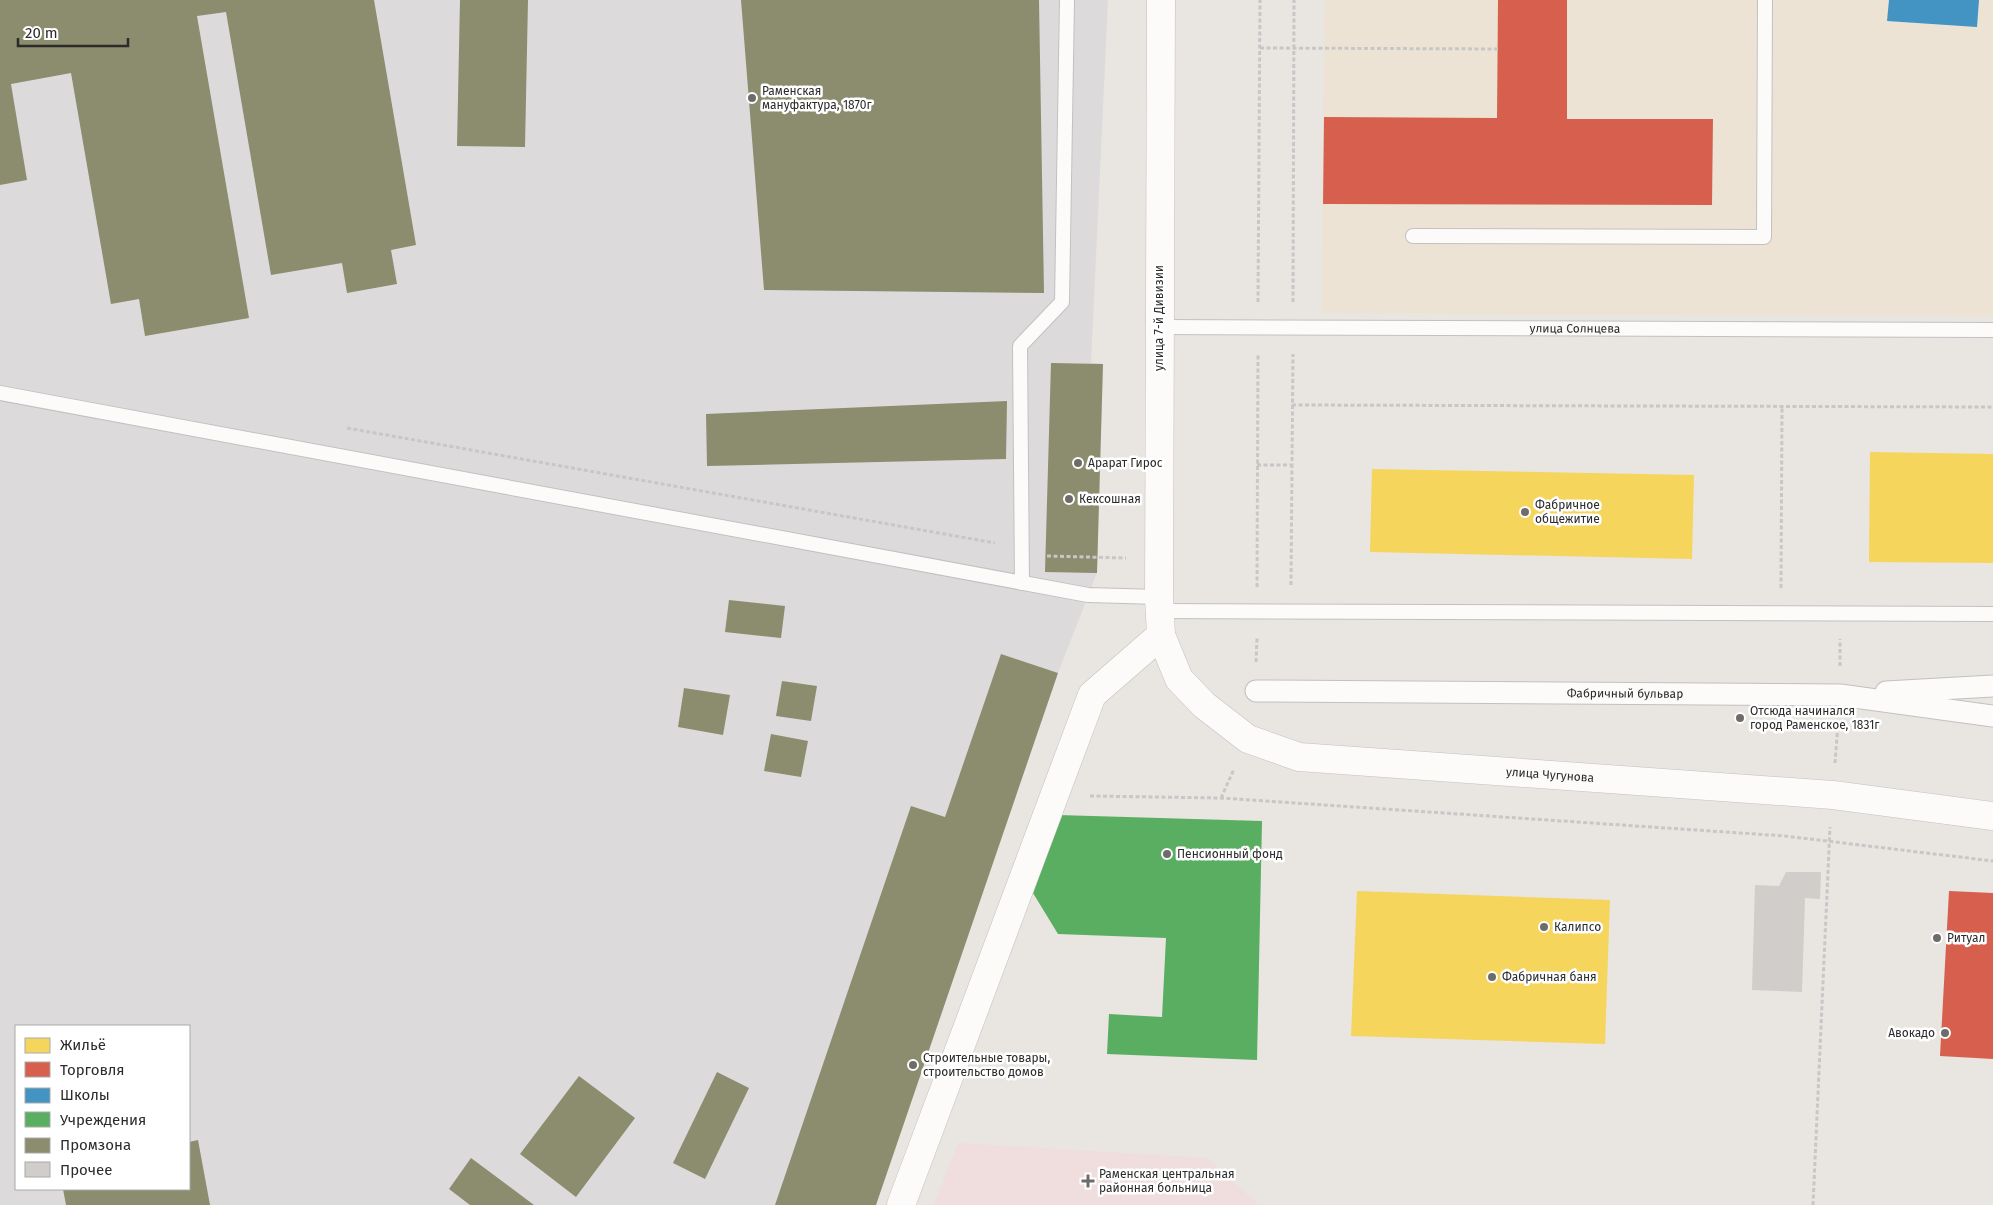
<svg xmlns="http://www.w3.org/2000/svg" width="1993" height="1205" viewBox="0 0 1993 1205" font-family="'Fira Sans',sans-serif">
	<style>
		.industrial { fill: #dddadc; fill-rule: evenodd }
		.education { fill: #ece3d4 }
		.medical { fill: #efdedd }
		.homes { fill: #f6d55c }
		.shops { fill: #d6604d }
		.schools { fill: #4393c3 }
		.public { fill: #5aae61 }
		.industry { fill: #8c8c6e }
		.building { fill: #d0cdca }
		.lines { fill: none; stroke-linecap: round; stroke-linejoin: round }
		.service-casing { stroke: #c2c1c2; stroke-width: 16 }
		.pedestrian-casing { stroke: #c2c1c2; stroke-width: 23 }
		.minor-casing { stroke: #c2c1c2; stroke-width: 29 }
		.secondary-casing { stroke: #c2c1c2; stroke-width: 29 }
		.path { stroke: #c8c7c7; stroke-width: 3; stroke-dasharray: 4 2.5; stroke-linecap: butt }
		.service { stroke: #fcfbfa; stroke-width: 14 }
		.pedestrian { stroke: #fcfbfa; stroke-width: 21 }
		.minor { stroke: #fcfbfa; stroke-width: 28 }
		.secondary { stroke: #fcfbfa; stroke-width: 28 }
		.poi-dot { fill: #6e6c6a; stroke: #fff; stroke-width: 2 }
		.labels { text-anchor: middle; stroke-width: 5; stroke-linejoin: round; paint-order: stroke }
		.poi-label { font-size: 12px; fill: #2b2b2b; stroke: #fff; text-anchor: start }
		.street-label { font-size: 12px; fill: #2b2b2b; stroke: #fff }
	</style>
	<rect width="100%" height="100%" fill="#e9e5e0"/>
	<path class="industrial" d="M0 0H1108L1091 363 1103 364 1097 573 1058 673 876 1205H0ZM16 1026H189V1189H16Z"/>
	<path class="education" d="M1324 0H1993V316L1322 313Z"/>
	<path class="medical" d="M958 1143 1208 1158 1259 1205H934Z"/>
	<path class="homes" d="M1870 452 1993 454V563L1869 562Z
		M1372 469 1694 475 1692 559 1370 552Z
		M1357 891 1610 900 1605 1044 1351 1036Z"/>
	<path class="shops" d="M1498 0H1567V119H1713L1712 205 1323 204 1324 117 1497 118Z
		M1949 891 1993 893V1059L1940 1056Z"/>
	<path class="schools" d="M1889 0H1979L1977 27 1887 21Z"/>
	<path class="public" d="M1058 815 1262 821 1257 1060 1107 1054 1109 1014 1162 1017 1166 938 1058 934 1033 893Z"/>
	<path class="industry" d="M0 0H374L416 245 391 250 397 284 347 293 342 263 271 275 226 12 197 16 249 318 145 336 139 299 111 304 71 73 11 84 27 180 0 185Z
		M460 0H528L525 147 457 146Z
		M741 0H1039L1044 293 764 290Z
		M1051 363 1103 364 1097 573 1045 572Z
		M1007 401 1006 459 707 466 706 414Z
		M729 600 785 606 781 638 725 632Z
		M1001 654 1058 673 876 1205H775L911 806 945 817Z
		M782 681 817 686 811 721 776 716Z
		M684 688 730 695 723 735 678 727Z
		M771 734 808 741 801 777 764 771Z
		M717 1072 749 1088 705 1179 673 1163Z
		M579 1076 635 1118 576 1197 520 1154Z
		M198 1140 210 1205H66L63 1189H189V1142Z
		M471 1158 534 1205H470L449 1189Z"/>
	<path class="building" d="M1786 872H1821L1820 899 1805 898 1802 992 1752 990 1755 885 1779 886Z"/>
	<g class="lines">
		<g class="service-casing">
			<g id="service">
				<path d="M1413 236 1764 237 1765 0"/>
				<path id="s1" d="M1159 327 1993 330"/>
				<path d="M0 393 1088 595 1159 597"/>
				<path d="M1022 583 1020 346 1062 302 1067 0"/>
				<path d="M1160 611 1993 614"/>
			</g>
		</g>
		<g class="pedestrian-casing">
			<g id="pedestrian">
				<path id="s2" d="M1256 691 1840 695 1993 716"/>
				<path d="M1886 692 1993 686"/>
			</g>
		</g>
		<g class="minor-casing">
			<path id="minor" d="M901 1205 1092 695 1161 635"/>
		</g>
		<g class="secondary-casing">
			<g id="secondary">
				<path id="s3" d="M1161 0 1159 597 1161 635 1179 679 1204 705 1248 739 1299 757 1833 795 1993 816"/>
			</g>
		</g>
		<path class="path" d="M1260 48 1498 49
			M1258 302 1260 0
			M1293 302 1294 0
			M1292 405 1993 407
			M347 428 995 543
			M1257 465H1292L1293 354
			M1047 556 1126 558
			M1291 585 1292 465
			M1257 587 1258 353
			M1781 588 1782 407
			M1256 662 1257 638
			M1840 666V639
			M1835 763 1838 724
			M1090 796 1221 798 1785 836 1993 861
			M1221 798 1234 769
			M1813 1205 1830 827"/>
		<use href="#service" class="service"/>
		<use href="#pedestrian" class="pedestrian"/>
		<use href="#minor" class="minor"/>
		<use href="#secondary" class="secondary"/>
	</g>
	<g class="poi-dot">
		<circle cx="752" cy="98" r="5"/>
		<circle cx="1078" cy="463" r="5"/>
		<circle cx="1069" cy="499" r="5"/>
		<circle cx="1525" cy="512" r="5"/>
		<circle cx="1740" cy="718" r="5"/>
		<circle cx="1167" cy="854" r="5"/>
		<circle cx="1544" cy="927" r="5"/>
		<circle cx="1937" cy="938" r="5"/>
		<circle cx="1492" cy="977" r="5"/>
		<circle cx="1945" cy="1033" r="5"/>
		<circle cx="913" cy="1065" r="5"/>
		<path d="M1085.5 1173.5h5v5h5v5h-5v5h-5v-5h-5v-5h5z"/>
	</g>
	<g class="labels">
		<g class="poi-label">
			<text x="762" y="95">Раменская<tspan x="762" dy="14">мануфактура, 1870г</tspan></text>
			<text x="1088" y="467">Арарат Гирос</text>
			<text x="1079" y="503">Кексошная</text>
			<text x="1535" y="509">Фабричное<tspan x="1535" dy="14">общежитие</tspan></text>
			<text x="1750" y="715">Отсюда начинался<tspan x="1750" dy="14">город Раменское, 1831г</tspan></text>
			<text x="1177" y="858">Пенсионный фонд</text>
			<text x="1554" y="931">Калипсо</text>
			<text x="1947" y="942">Ритуал</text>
			<text x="1502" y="981">Фабричная баня</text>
			<text x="1935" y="1037" text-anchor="end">Авокадо</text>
			<text x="923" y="1062">Строительные товары,<tspan x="923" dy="14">строительство домов</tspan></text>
			<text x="1099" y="1178">Раменская центральная<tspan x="1099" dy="14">районная больница</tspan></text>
		</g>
		<g class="street-label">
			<text transform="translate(1159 318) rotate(-90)" y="4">улица 7-й Дивизии</text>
			<text dy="4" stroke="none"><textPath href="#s1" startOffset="416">улица Солнцева</textPath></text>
			<text dy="4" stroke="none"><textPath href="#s2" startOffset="369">Фабричный бульвар</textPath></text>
			<text dy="4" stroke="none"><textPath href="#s3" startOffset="1080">улица Чугунова</textPath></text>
		</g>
	</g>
	<rect x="15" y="1025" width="175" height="165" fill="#ffffff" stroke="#aaaaaa"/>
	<rect x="25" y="1038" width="25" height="15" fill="#f6d55c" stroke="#aaaaaa"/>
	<text x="60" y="1050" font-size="15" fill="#2b2b2b">Жильё</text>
	<rect x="25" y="1062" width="25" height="15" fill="#d6604d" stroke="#aaaaaa"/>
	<text x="60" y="1075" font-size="15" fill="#2b2b2b">Торговля</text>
	<rect x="25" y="1088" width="25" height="15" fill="#4393c3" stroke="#aaaaaa"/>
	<text x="60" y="1100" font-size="15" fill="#2b2b2b">Школы</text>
	<rect x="25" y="1112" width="25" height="15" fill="#5aae61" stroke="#aaaaaa"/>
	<text x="60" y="1125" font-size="15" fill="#2b2b2b">Учреждения</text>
	<rect x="25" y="1138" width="25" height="15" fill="#8c8c6e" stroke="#aaaaaa"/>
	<text x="60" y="1150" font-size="15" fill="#2b2b2b">Промзона</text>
	<rect x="25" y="1162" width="25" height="15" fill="#d0cdca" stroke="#aaaaaa"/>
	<text x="60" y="1175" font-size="15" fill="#2b2b2b">Прочее</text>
	<path d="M18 38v8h110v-8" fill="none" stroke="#2b2b2b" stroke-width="2.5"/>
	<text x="25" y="38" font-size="15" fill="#2b2b2b" stroke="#ffffff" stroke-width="4" paint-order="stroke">20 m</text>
</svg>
